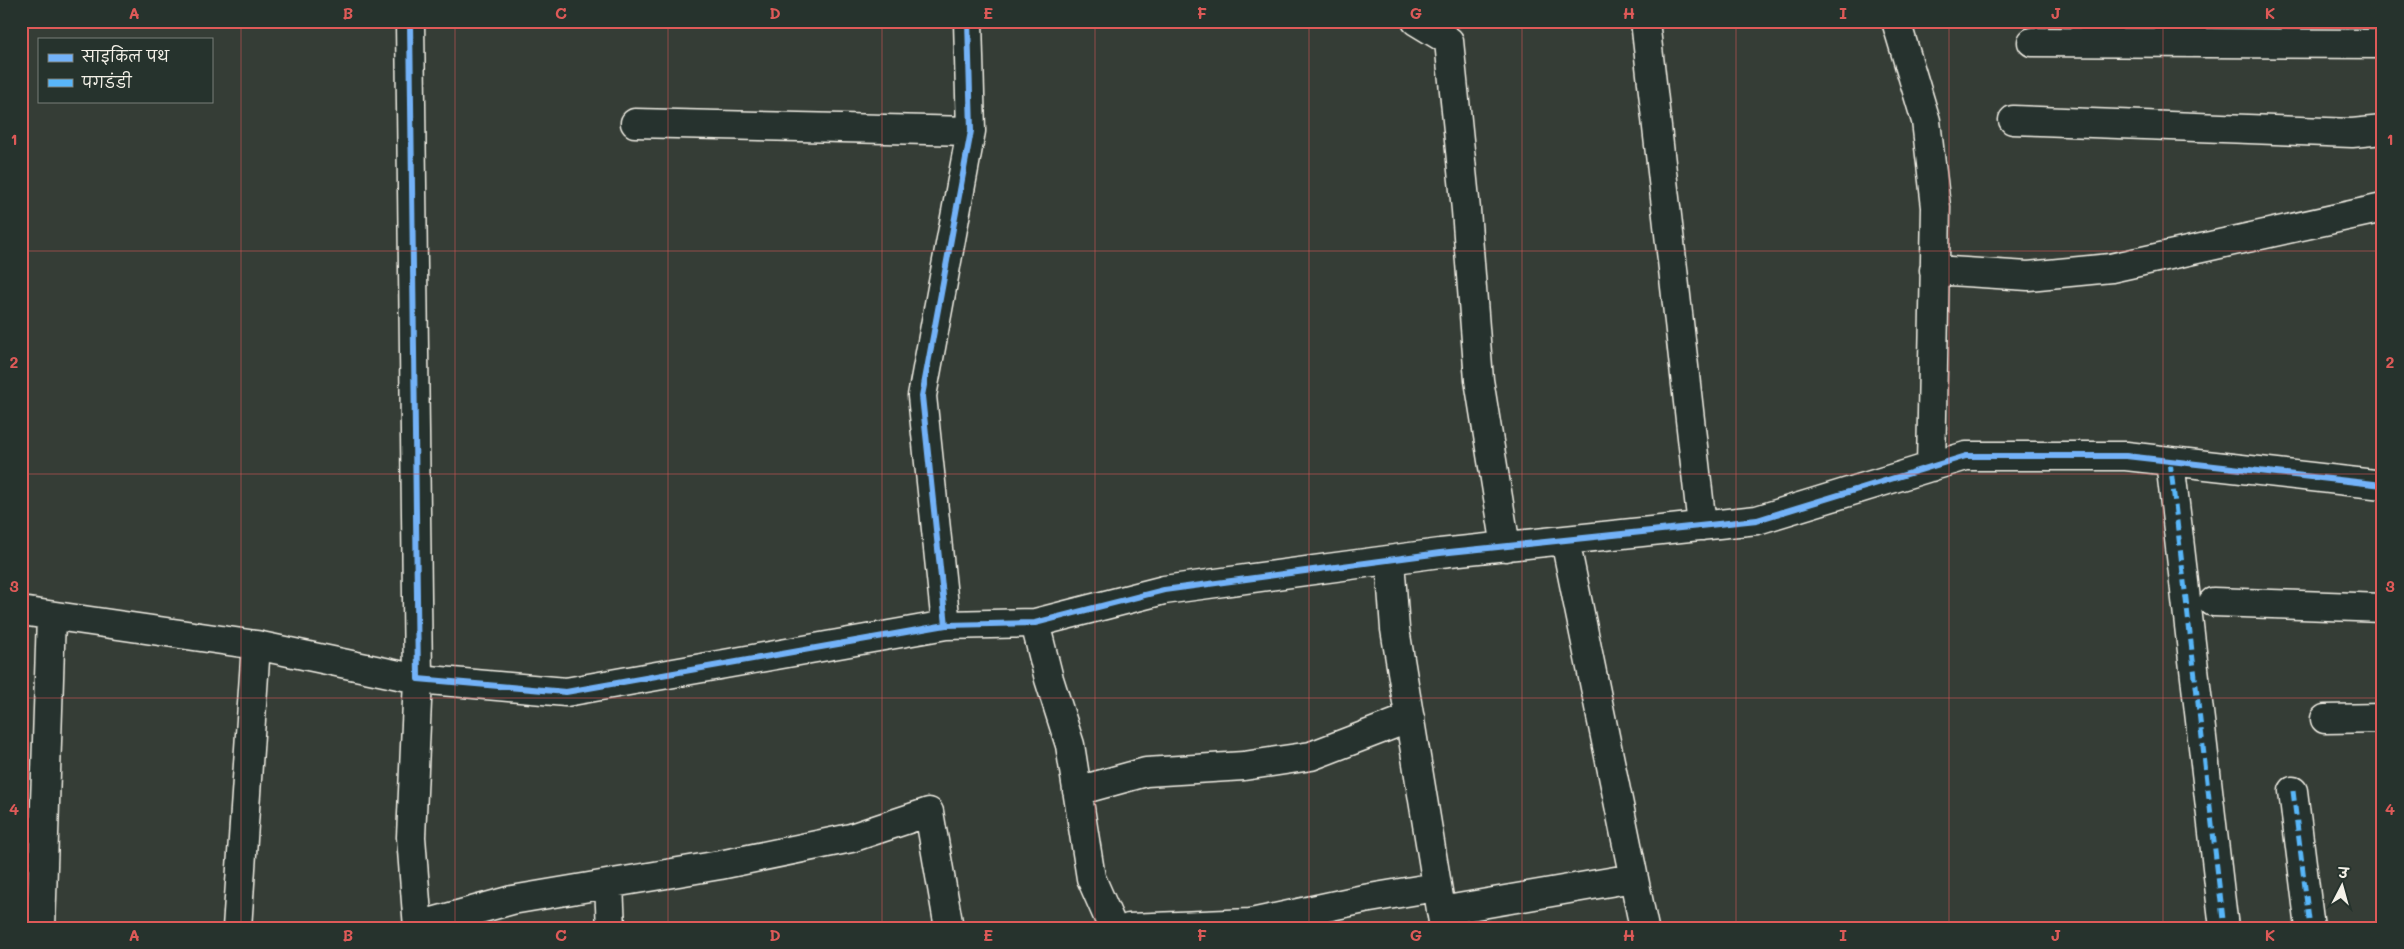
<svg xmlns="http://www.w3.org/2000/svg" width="2404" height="949" viewBox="0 0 2404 949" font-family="Mali,'Playpen Sans Deva',sans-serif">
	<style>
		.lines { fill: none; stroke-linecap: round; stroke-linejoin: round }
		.minor-casing { stroke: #f4f1e8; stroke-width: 31 }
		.minor { stroke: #26332d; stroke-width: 28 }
		.quiet { stroke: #59b6f9; stroke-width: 5; stroke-dasharray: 10 5; stroke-linecap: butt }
		.cycleway-casing { stroke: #26332d; stroke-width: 9 }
		.cycleway { stroke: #73b2f8; stroke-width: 6 }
		.grid { fill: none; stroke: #de5a58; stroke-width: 1; stroke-opacity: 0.55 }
		.neatline { fill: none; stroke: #de5a58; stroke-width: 2 }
		.grid-label { font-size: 16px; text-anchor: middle; font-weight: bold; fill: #de5a58 }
	</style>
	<rect width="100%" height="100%" fill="#353d36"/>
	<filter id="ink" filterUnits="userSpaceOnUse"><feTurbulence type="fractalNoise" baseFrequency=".02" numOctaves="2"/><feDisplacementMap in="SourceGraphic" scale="10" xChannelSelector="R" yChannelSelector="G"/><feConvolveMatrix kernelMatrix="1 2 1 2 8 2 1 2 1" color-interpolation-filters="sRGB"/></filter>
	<g filter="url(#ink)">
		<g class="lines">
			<g class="minor-casing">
				<path id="minor" d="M410 21 418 679 566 692 946 625
					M968 21 971 131 922 396 946 625 1035 623 1164 590 1440 553 1757 520 1966 456H2126L2383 485
					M1416 21 1449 41 1466 210 1479 380 1506 547
					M1645 21 1702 526
					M1896 21 1926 121 1936 207 1931 467
					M2032 42 2383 44
					M2013 120 2352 133 2383 130
					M635 123 971 131
					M1934 270 2028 276 2111 268 2383 208
					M2170 461 2224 928
					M1565 540 1644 928
					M1390 560 1395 629 1444 928
					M2213 602 2383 608
					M21 611 256 645 418 679 411 837 418 928
					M1035 623 1049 679 1070 745 1091 878 1113 928
					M2325 719 2383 718
					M1077 791 1146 772 1244 766 1311 756 1410 718
					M2293 791 2310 928
					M609 885 611 928
					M1441 911 1633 878
					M418 926 512 900 720 865 851 838 929 812 949 928
					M41 928 51 616
					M237 928 256 645
					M1129 928 1251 923 1364 899 1436 887"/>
			</g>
			<use href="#minor" class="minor"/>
			<path class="quiet" d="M2170 461 2224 928
				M2293 791 2310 928"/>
			<g class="cycleway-casing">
				<path id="cycleway" d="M410 21 418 679 566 692 946 625
					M968 21 971 131 922 396 946 625 1035 623 1164 590 1440 553 1757 520 1966 456H2126L2383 485"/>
			</g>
			<use href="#cycleway" class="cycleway"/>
		</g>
	</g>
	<path class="grid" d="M241 21V928M455 21V928M668 21V928M882 21V928M1095 21V928M1309 21V928M1522 21V928M1736 21V928M1949 21V928M2163 21V928M21 251H2383M21 474H2383M21 698H2383"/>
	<rect width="2404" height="949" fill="none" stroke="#26332d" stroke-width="55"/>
	<rect x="38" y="38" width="175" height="65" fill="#26332d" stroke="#787f78"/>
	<rect x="48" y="54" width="25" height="8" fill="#73b2f8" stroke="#787f78"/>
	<text x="82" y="62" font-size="15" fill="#f4f1e8">साइकिल पथ</text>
	<rect x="48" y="79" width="25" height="8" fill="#59b6f9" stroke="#787f78"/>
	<text x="82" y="88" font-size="15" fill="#f4f1e8">पगडंडी</text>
	<g transform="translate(2342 886) rotate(6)" stroke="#26332d" stroke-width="4" paint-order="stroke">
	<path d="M0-4L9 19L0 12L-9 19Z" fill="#f4f1e8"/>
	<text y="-8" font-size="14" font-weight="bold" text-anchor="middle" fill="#f4f1e8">उ</text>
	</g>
	<rect x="28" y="28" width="2348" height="894" class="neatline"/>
	<g class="grid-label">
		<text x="134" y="19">A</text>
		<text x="348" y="19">B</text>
		<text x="561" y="19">C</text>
		<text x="775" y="19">D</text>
		<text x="988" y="19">E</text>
		<text x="1202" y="19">F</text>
		<text x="1416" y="19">G</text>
		<text x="1629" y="19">H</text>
		<text x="1843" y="19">I</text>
		<text x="2056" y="19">J</text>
		<text x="2270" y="19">K</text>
		<text x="14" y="145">1</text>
		<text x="2390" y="145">1</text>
		<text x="14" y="368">2</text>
		<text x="2390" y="368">2</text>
		<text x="14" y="592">3</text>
		<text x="2390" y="592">3</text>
		<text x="14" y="815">4</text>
		<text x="2390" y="815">4</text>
		<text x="134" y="941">A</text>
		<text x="348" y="941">B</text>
		<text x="561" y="941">C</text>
		<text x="775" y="941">D</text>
		<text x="988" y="941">E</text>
		<text x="1202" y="941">F</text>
		<text x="1416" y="941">G</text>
		<text x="1629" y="941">H</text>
		<text x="1843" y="941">I</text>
		<text x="2056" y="941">J</text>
		<text x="2270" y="941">K</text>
	</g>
</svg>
